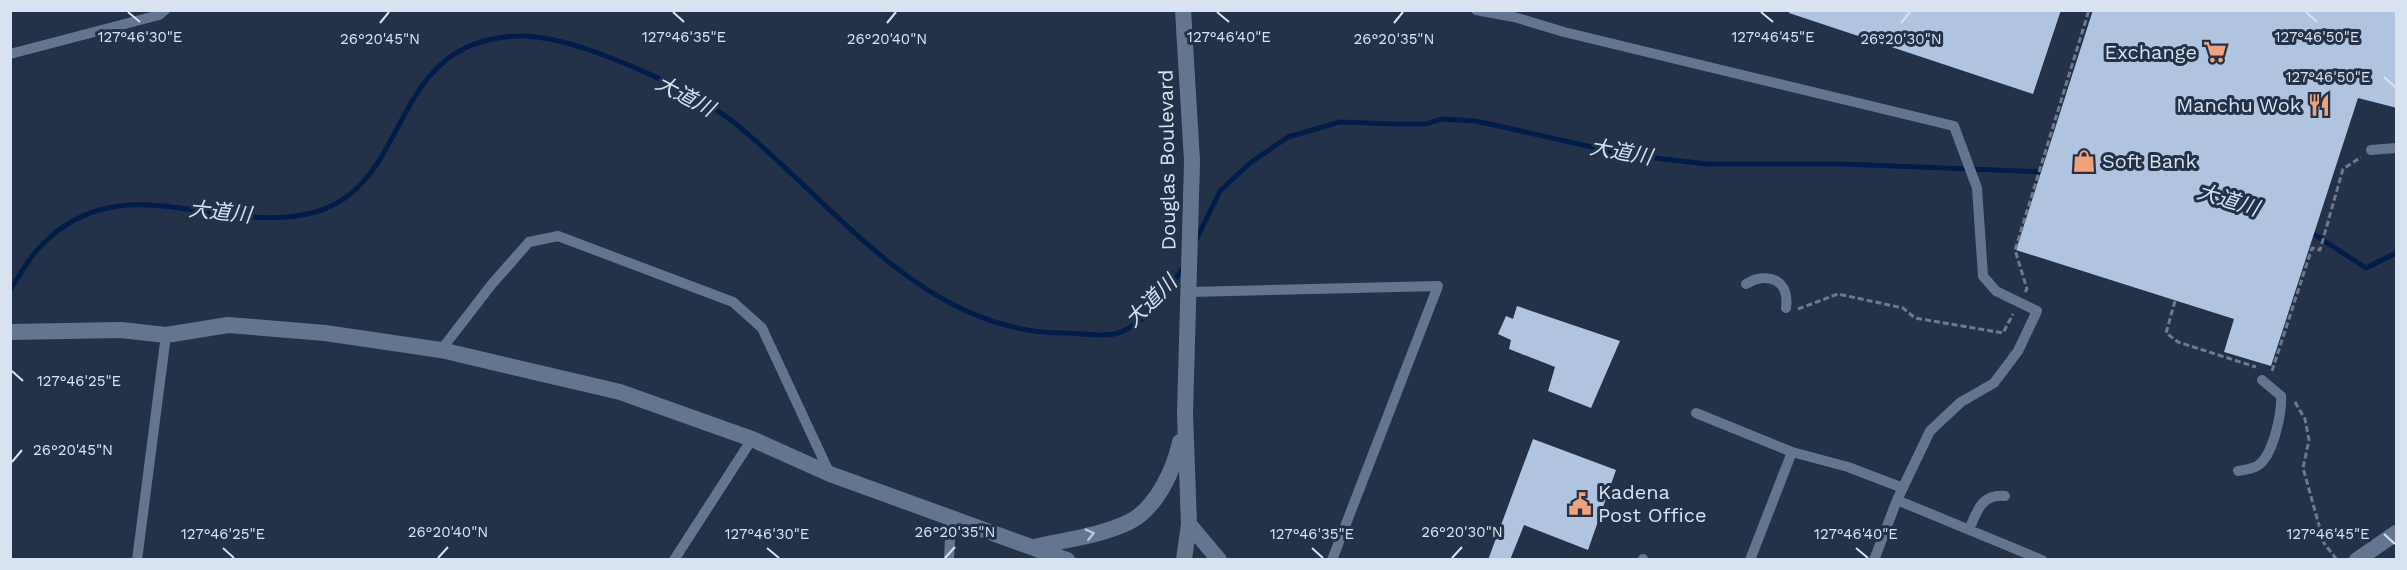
<svg xmlns="http://www.w3.org/2000/svg" width="2407" height="570" viewBox="0 0 2407 570" font-family="'Work Sans','Noto Sans JP',sans-serif">
	<style>
		.lines { fill: none; stroke-linecap: round; stroke-linejoin: round }
		.stream { stroke: #001d4a; stroke-width: 5 }
		.building { fill: #b0c4df }
		.path { stroke: #6d7a8d; stroke-width: 3; stroke-dasharray: 6 3; stroke-linecap: butt }
		.service { stroke: #64768f; stroke-width: 10 }
		.tertiary { stroke: #64768f; stroke-width: 16 }
		.oneway { stroke: #bbc7d8 }
		.ticks { fill: none; stroke: #d8e2f0; stroke-width: 2 }
		.labels { text-anchor: middle; stroke-width: 6; stroke-linejoin: round; paint-order: stroke }
		.poi-label { font-size: 20px; fill: #d8e2f0; stroke: #233248; text-anchor: end }
		.street-label { font-size: 20px; fill: #d8e2f0; stroke: #233248 }
		.water-label { font-size: 21px; font-style: italic; fill: #d4e1f3; stroke: #233248 }
		.ticks-label { font-size: 15px; text-anchor: middle; fill: #d8e2f0; stroke: #233248; stroke-width: 6; stroke-linejoin: round; paint-order: stroke }
	</style>
	<rect width="100%" height="100%" fill="#233248"/>
	<g class="lines">
		<path class="stream" d="M2309 231 2366 268 2396 253
			M1195 242 1220 191 1250 163 1288 137 1340 122 1396 124H1426L1441 119 1476 121 1628 155 1707 164H1841L2048 172
			M10 290C19 276 28 260 38 249 118 162 212 234 307 214 418 191 381 36 524 36 577 37 690 88 732 121 833 201 922 333 1064 333 1080 333 1098 337 1114 334 1142 329 1169 289 1184 267"/>
	</g>
	<path class="building" d="M1790 10H2061L2033 94 1789 13Z
		M2093 10H2397V108L2358 98 2271 366 2224 352 2234 319 2016 250Z
		M1517 306 1620 341 1591 408 1548 391 1555 367 1509 349 1511 340 1498 334 1506 316 1513 319Z
		M1533 439 1616 470 1588 550 1524 525 1510 560H1488Z"/>
	<g class="lines">
		<path class="path" d="M2025 292 2027 289 2015 250 2089 10
			M2175 301 2166 333 2178 342 2256 367
			M1798 309 1838 294 1903 308 1915 318 2003 333 2013 314
			M2272 371 2312 248 2320 250 2343 169 2361 157
			M2295 402 2305 419 2309 440 2303 468 2324 543 2337 560"/>
		<path class="service" d="M1476 10 1514 17 1564 32 1954 126 1977 188 1983 276 1996 291 2037 311 2018 351 1994 383 1961 402 1930 431 1897 500 1874 560
			M10 54 159 15 165 10
			M2371 150 2396 148
			M1746 284C1768 271 1790 280 1786 308
			M1190 292 1438 286 1332 560
			M441 350 492 284 529 242 558 236 733 302 762 328 830 474
			M1696 413 1792 452 1848 467 1903 488
			M2238 471C2244 470 2252 469 2257 466 2273 457 2282 413 2281 396L2262 380
			M1897 500 2042 560
			M1969 530C1977 511 1981 494 2005 496
			M137 560 166 335
			M674 560 752 439
			M949 560 951 518
			M1643 560V559
			M1750 560 1792 452"/>
		<path class="tertiary" d="M1183 10 1192 161 1185 414 1189 524 1184 560
			M10 332 121 330 166 335 228 325 325 333 441 350 620 392 752 439 830 474 1067 560
			M1189 524 1219 560
			M1034 547C1064 540 1100 536 1129 522 1156 509 1174 470 1180 442
			M2357 560 2396 533"/>
	</g>
	<defs><path id="oneway-chevron" d="M-2-3.5L2.5 0L-2 3.5" fill="none" stroke-width="1.6" stroke-linecap="round" stroke-linejoin="round" transform="scale(1.5)"/></defs>
	<use class="oneway" href="#oneway-chevron" transform="translate(1090 534) rotate(-13)"/>
	<path class="ticks" d="M128 12 140 22M673 12 684 22M1217 12 1229 22M1761 12 1773 22M2306 12 2317 22M380 23 389 12M887 23 896 12M1394 23 1403 12M1901 23 1910 12M2384 77 2395 87M12 371 23 381M12 462 22 450M2384 534 2395 544M223 548 234 558M767 548 779 558M1312 548 1323 558M1856 548 1868 558M438 558 448 547M945 558 955 547M1452 558 1462 547"/>
	<defs>
		<g id="supermarket-bare" transform="scale(1.8)"><path d="M-6-5.5h2.5l.6 2H6L4.5 2H-2.5L-4.4-4H-6ZM-1.5 3.2a1.3 1.3 0 1 0 .1 0ZM3 3.2a1.3 1.3 0 1 0 .1 0Z" fill="#f0a27a" stroke="#233248" stroke-width="2.5" paint-order="stroke"/></g>
		<g id="restaurant-bare" transform="scale(1.8)"><path d="M-5-6h1v4h1v-4h1v4h1v-4h1v5L-1.5 .5V6h-2V.5L-5-1ZM5-6V6H3V1.5H1.5Q1.5-4 5-6Z" fill="#f0a27a" stroke="#233248" stroke-width="2.5" paint-order="stroke"/></g>
		<g id="shop-bare" transform="scale(1.8)"><path d="M-5-2.5h2.3a2.7 3.5 0 0 1 5.4 0H5L5.5 6h-11ZM-1.5-2.5h3a1.5 2.3 0 0 0-3 0Z" fill="#f0a27a" stroke="#233248" stroke-width="2.5" paint-order="stroke"/></g>
		<g id="civic-bare" transform="scale(1.8)"><path d="M-.6-6.5H3V-4.5H.6V-3L4-1V1h2V6H-6V1h2V-1L-.6-3ZM-1.2 2.5V6h2.4V2.5Z" fill="#f0a27a" stroke="#233248" stroke-width="2.5" paint-order="stroke"/></g>
	</defs>
	<g fill-rule="evenodd">
		<use href="#supermarket-bare" x="2215" y="52"/>
		<use href="#restaurant-bare" x="2319" y="105"/>
		<use href="#shop-bare" x="2084" y="161"/>
		<use href="#civic-bare" x="1580" y="504"/>
	</g>
	<g class="labels">
		<g class="poi-label">
			<text x="2197" y="59">Exchange</text>
			<text x="2301" y="112">Manchu Wok</text>
			<text x="2102" y="168" text-anchor="start">Soft Bank</text>
			<text x="1598" y="499" text-anchor="start">Kadena<tspan x="1598" dy="23">Post Office</tspan></text>
		</g>
		<g class="street-label">
			<text transform="translate(1167 160) rotate(-91)" y="7">Douglas Boulevard</text>
		</g>
		<g class="water-label">
			<text transform="translate(685 96) rotate(28)" y="7">大道川</text>
			<text transform="translate(1621 152) rotate(10)" y="7">大道川</text>
			<text transform="translate(2228 200) rotate(17)" y="7">大道川</text>
			<text transform="translate(220 212) rotate(6)" y="7">大道川</text>
			<text transform="translate(1151 301) rotate(-45)" y="7">大道川</text>
		</g>
	</g>
	<g class="ticks-label">
		<text x="1773" y="42">127°46'45"E</text>
		<text x="140" y="42">127°46'30"E</text>
		<text x="684" y="42">127°46'35"E</text>
		<text x="1229" y="42">127°46'40"E</text>
		<text x="2317" y="42">127°46'50"E</text>
		<text x="380" y="44">26°20'45"N</text>
		<text x="887" y="44">26°20'40"N</text>
		<text x="1394" y="44">26°20'35"N</text>
		<text x="1901" y="44">26°20'30"N</text>
		<text x="2328" y="82">127°46'50"E</text>
		<text x="79" y="386">127°46'25"E</text>
		<text x="73" y="455">26°20'45"N</text>
		<text x="448" y="537">26°20'40"N</text>
		<text x="955" y="537">26°20'35"N</text>
		<text x="1462" y="537">26°20'30"N</text>
		<text x="223" y="539">127°46'25"E</text>
		<text x="767" y="539">127°46'30"E</text>
		<text x="1312" y="539">127°46'35"E</text>
		<text x="1856" y="539">127°46'40"E</text>
		<text x="2328" y="539">127°46'45"E</text>
	</g>
	<rect width="2407" height="570" fill="none" stroke="#d8e2f0" stroke-width="24"/>
</svg>
